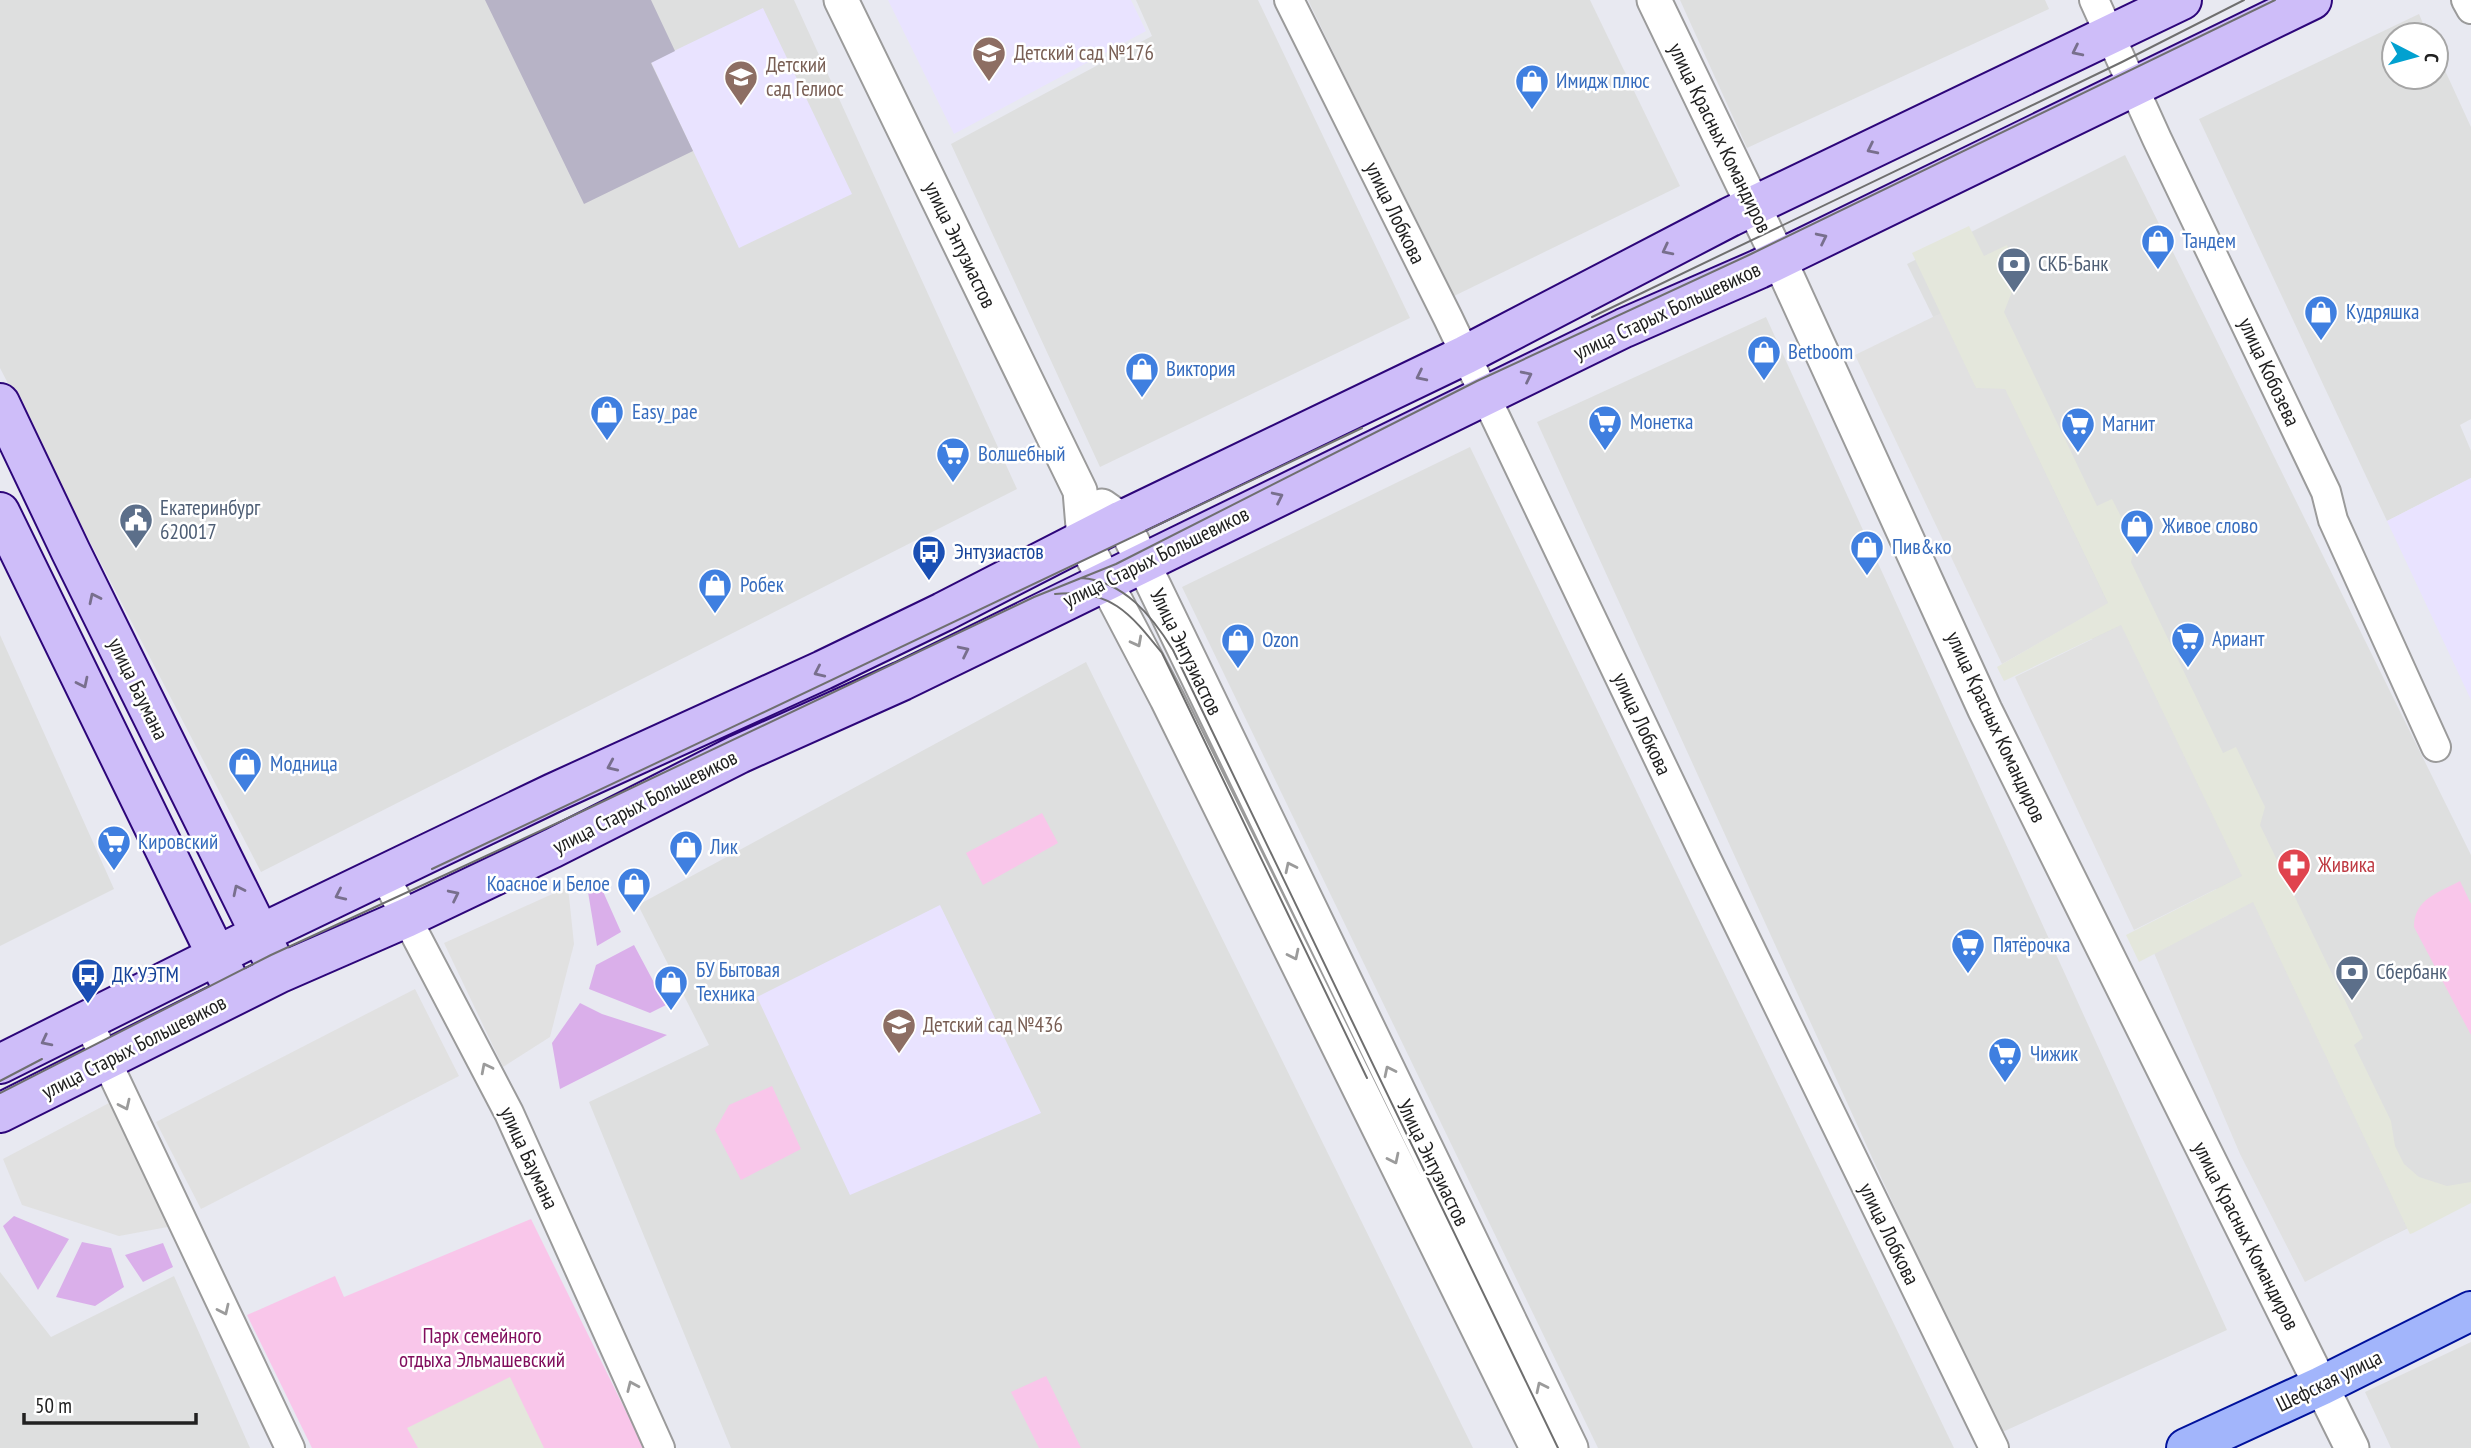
<svg xmlns="http://www.w3.org/2000/svg" width="2471" height="1448" viewBox="0 0 2471 1448" font-family="'PT Sans Narrow',sans-serif">
	<style>
		.residential { fill: #dedfdf }
		.education { fill: #e9e3ff }
		.construction { fill: #b7b3c6 }
		.grass { fill: #daafea }
		.park { fill: #f9c6ea }
		.parking { fill: #e1e1e1 }
		.plaza { fill: #e4e7dc }
		.lines { fill: none; stroke-linecap: round; stroke-linejoin: round }
		.minor-casing { stroke: #9b9b9b; stroke-width: 32 }
		.tertiary-casing { stroke: #9b9b9b; stroke-width: 37 }
		.secondary-casing { stroke: #2d067a; stroke-width: 42 }
		.primary-casing { stroke: #01129c; stroke-width: 42 }
		.minor { stroke: #fff; stroke-width: 28 }
		.tertiary { stroke: #fff; stroke-width: 33 }
		.secondary { stroke: #cebdf9; stroke-width: 38 }
		.primary { stroke: #a2b5fb; stroke-width: 38 }
		.tram { stroke: #6f6f6f; stroke-width: 2 }
		.oneway { stroke: #786f8d }
		.oneway2 { stroke: #9b9b9b }
		.labels { text-anchor: middle; stroke-width: 5; stroke-linejoin: round; paint-order: stroke }
		.education-label { font-size: 21px; fill: #785e54; stroke: #fff; text-anchor: start }
		.shop-label { font-size: 21px; fill: #366cbe; stroke: #fff; text-anchor: start }
		.street-label { font-size: 21px; fill: #212121; stroke: #fff }
		.service-label { font-size: 21px; fill: #4e5e75; stroke: #fff; text-anchor: start }
		.transit-label { font-size: 21px; fill: #164399; stroke: #fff; text-anchor: start }
		.health-label { font-size: 21px; fill: #be3a42; stroke: #fff; text-anchor: start }
		.park-label { font-size: 21px; fill: #810d5d; stroke: #fff }
	</style>
	<rect width="100%" height="100%" fill="#e8e9f1"/>
	<path class="residential" d="M0 0H794L1017 489 261 872 0 368Z
		M1136 0H1258L1410 318 1100 467 951 144 1152 36Z
		M1308 0H1590L1680 186 1452 297Z
		M1680 0H2045L2049 9 1747 148Z
		M2419 14 2428 35H2394V77H2436V51L2471 127V419L2460 425 2471 451V478L2387 521 2199 119Z
		M2125 155 2471 855V1197L2388 1238 1907 264Z
		M1766 317 2227 1330 1998 1434 1537 422Z
		M1470 447 1954 1448H1598L1182 587Z
		M0 635 114 889 0 946Z
		M1086 662 1473 1448H731L589 1102 709 1045 638 905Z
		M0 1272 51 1337 174 1276 250 1448H0Z
		M2471 1342V1448H2391L2365 1392Z"/>
	<path class="education" d="M888 0H1131L1146 31 954 134Z
		M763 8 852 194 739 248 651 62Z
		M2471 478V700L2387 521Z
		M940 905 1041 1113 850 1195 757 997Z"/>
	<path class="construction" d="M485 0H651L675 51 651 63 693 151 584 204Z"/>
	<path class="grass" d="M601 887 621 932 597 946 588 892Z
		M634 945 666 1005 650 1013 589 989 596 965Z
		M580 1003 602 1014 667 1035 560 1089 552 1043Z
		M14 1216 69 1239 38 1290 3 1226Z
		M82 1242 111 1248 124 1287 95 1306 56 1297Z
		M163 1243 173 1267 143 1282 125 1255Z"/>
	<path class="park" d="M1042 813 1058 843 983 885 966 853Z
		M2460 881 2471 904V1035L2414 927C2414 899 2438 893 2460 881Z
		M772 1086 801 1149 741 1180 715 1130 729 1105Z
		M531 1219 644 1448H312L247 1315 335 1276 344 1297Z
		M1046 1376 1081 1448H1039L1011 1392Z"/>
	<path class="parking" d="M1941 313 1976 388 2005 389 2108 604 2002 664 1855 355Z
		M2121 625 2242 876 2134 930 2015 677Z
		M568 887 574 944 550 1037 503 1067 444 943Z
		M2253 902 2407 1228 2305 1282 2240 1154 2154 953Z
		M415 989 459 1076 201 1209 156 1122Z
		M109 1103 173 1226 119 1236 22 1205 3 1159Z"/>
	<path class="plaza" d="M1969 226 1984 256 2007 245 2019 274 2004 312 2097 506 2112 499 2135 544 2131 562 2223 753 2236 747 2265 807 2260 825 2363 1038 2354 1045 2391 1121 2395 1146 2404 1164 2419 1177 2447 1186 2471 1182V1203L2413 1233 2410 1234 2407 1228 2253 902 2139 962 2126 935 2242 876 2121 625 2004 681 1997 667 2108 603 2005 389 1976 388 1912 253Z
		M510 1377 544 1448H418L407 1428Z"/>
	<g class="lines">
		<g class="minor-casing">
			<path id="minor" d="M1289 0 1448 318 1707 860 1994 1448
				M2094 0 2157 139 2326 492 2333 520 2436 747
				M2466 0 2471 9
				M384 875 509 1113 660 1448
				M87 1020 290 1448"/>
		</g>
		<g class="tertiary-casing">
			<path id="tertiary" d="M841 0 1080 491 1084 539 1093 558 1167 699 1537 1448
				M1654 0 1779 259 1985 710 2352 1448
				M1102 506 1122 520 1571 1448"/>
		</g>
		<g class="secondary-casing">
			<path id="secondary" d="M0 403 71 552 271 956
				M0 512 228 979
				M0 1064 260 934 553 793 823 670 943 612 1122 520 1465 355 1730 217 2182 0
				M0 1113 280 973 406 918 553 848 739 754 902 681 1624 328 1759 269 2312 0"/>
		</g>
		<g class="primary-casing">
			<path id="primary" d="M2186 1448 2321 1386 2471 1311"/>
		</g>
		<use href="#minor" class="minor"/>
		<use href="#tertiary" class="tertiary"/>
		<use href="#secondary" class="secondary"/>
		<use href="#primary" class="primary"/>
		<path class="tram" d="M1592 317 2122 62 2244 0
			M1081 578C1124 581 1152 616 1173 650L1558 1448
			M1055 594C1110 588 1130 613 1162 653L1367 1078
			M432 869C742 722 1053 577 1362 428
			M0 1081 42 1059
			M0 1093 271 955 566 819 1034 597 1116 564 1477 381 1751 254 2275 0"/>
	</g>
	<defs><path id="oneway-chevron" d="M-2-3.5L2.5 0L-2 3.5" fill="none" stroke-width="1.6" stroke-linecap="round" stroke-linejoin="round" transform="scale(1.75)"/></defs>
	<g class="oneway">
		<use href="#oneway-chevron" transform="translate(2077 51) rotate(154)"/>
		<use href="#oneway-chevron" transform="translate(1872 149) rotate(154)"/>
		<use href="#oneway-chevron" transform="translate(1822 238) rotate(-26)"/>
		<use href="#oneway-chevron" transform="translate(1667 250) rotate(153)"/>
		<use href="#oneway-chevron" transform="translate(1421 376) rotate(154)"/>
		<use href="#oneway-chevron" transform="translate(1527 376) rotate(-26)"/>
		<use href="#oneway-chevron" transform="translate(1278 497) rotate(-26)"/>
		<use href="#oneway-chevron" transform="translate(94 598) rotate(-116)"/>
		<use href="#oneway-chevron" transform="translate(964 651) rotate(-26)"/>
		<use href="#oneway-chevron" transform="translate(819 672) rotate(155)"/>
		<use href="#oneway-chevron" transform="translate(83 683) rotate(64)"/>
		<use href="#oneway-chevron" transform="translate(612 766) rotate(156)"/>
		<use href="#oneway-chevron" transform="translate(238 890) rotate(-116)"/>
		<use href="#oneway-chevron" transform="translate(340 895) rotate(155)"/>
		<use href="#oneway-chevron" transform="translate(454 895) rotate(-26)"/>
		<use href="#oneway-chevron" transform="translate(46 1041) rotate(153)"/>
	</g>
	<g class="oneway2">
		<use href="#oneway-chevron" transform="translate(1137 642) rotate(62)"/>
		<use href="#oneway-chevron" transform="translate(1290 867) rotate(-116)"/>
		<use href="#oneway-chevron" transform="translate(1294 955) rotate(64)"/>
		<use href="#oneway-chevron" transform="translate(486 1068) rotate(-117)"/>
		<use href="#oneway-chevron" transform="translate(1389 1071) rotate(-116)"/>
		<use href="#oneway-chevron" transform="translate(125 1105) rotate(65)"/>
		<use href="#oneway-chevron" transform="translate(1394 1159) rotate(64)"/>
		<use href="#oneway-chevron" transform="translate(224 1310) rotate(65)"/>
		<use href="#oneway-chevron" transform="translate(632 1386) rotate(-114)"/>
		<use href="#oneway-chevron" transform="translate(1541 1387) rotate(-116)"/>
	</g>
	<defs>
		<g id="school-pin" transform="scale(1.75)"><path d="M0 17L-7.5 6A9.5 9.5 0 1 1 7.5 6Z" fill="#8d6e63" stroke="#fff"/><path d="M0-5L7-2L0 1L-7-2ZM-4 1L0 2.5L4 1V4Q0 6-4 4Z" fill="#fff"/></g>
		<g id="shop-pin" transform="scale(1.75)"><path d="M0 17L-7.5 6A9.5 9.5 0 1 1 7.5 6Z" fill="#3f7fe0" stroke="#fff"/><path d="M-5-2.5h2.3a2.7 3.5 0 0 1 5.4 0H5L5.5 6h-11ZM-1.5-2.5h3a1.5 2.3 0 0 0-3 0Z" fill="#fff"/></g>
		<g id="bank-pin" transform="scale(1.75)"><path d="M0 17L-7.5 6A9.5 9.5 0 1 1 7.5 6Z" fill="#5c6f8a" stroke="#fff"/><path d="M-6-4H6V4H-6ZM0-2.3a2.3 2.3 0 1 0 0 4.6a2.3 2.3 0 1 0 0-4.6Z" fill="#fff"/></g>
		<g id="supermarket-pin" transform="scale(1.75)"><path d="M0 17L-7.5 6A9.5 9.5 0 1 1 7.5 6Z" fill="#3f7fe0" stroke="#fff"/><path d="M-6-5.5h2.5l.6 2H6L4.5 2H-2.5L-4.4-4H-6ZM-1.5 3.2a1.3 1.3 0 1 0 .1 0ZM3 3.2a1.3 1.3 0 1 0 .1 0Z" fill="#fff"/></g>
		<g id="civic-pin" transform="scale(1.75)"><path d="M0 17L-7.5 6A9.5 9.5 0 1 1 7.5 6Z" fill="#5c6f8a" stroke="#fff"/><path d="M-.6-6.5H3V-4.5H.6V-3L4-1V1h2V6H-6V1h2V-1L-.6-3ZM-1.2 2.5V6h2.4V2.5Z" fill="#fff"/></g>
		<g id="bus-pin" transform="scale(1.75)"><path d="M0 17L-7.5 6A9.5 9.5 0 1 1 7.5 6Z" fill="#1a4fb4" stroke="#fff"/><path d="M-5-6H5V4H4V6H2V4H-2V6H-4V4H-5ZM-3.5-4V0h7V-4ZM-3.5 1.2v1.5H-2V1.2ZM2 1.2v1.5H3.5V1.2Z" fill="#fff"/></g>
		<g id="pharmacy-pin" transform="scale(1.75)"><path d="M0 17L-7.5 6A9.5 9.5 0 1 1 7.5 6Z" fill="#e0444e" stroke="#fff"/><path d="M-2-6h4v4h4v4h-4v4h-4v-4h-4v-4h4Z" fill="#fff"/></g>
	</defs>
	<g fill-rule="evenodd">
		<use href="#school-pin" x="989" y="53"/>
		<use href="#school-pin" x="741" y="77"/>
		<use href="#shop-pin" x="1532" y="81"/>
		<use href="#shop-pin" x="2158" y="241"/>
		<use href="#bank-pin" x="2014" y="264"/>
		<use href="#shop-pin" x="2321" y="312"/>
		<use href="#shop-pin" x="1764" y="352"/>
		<use href="#shop-pin" x="1142" y="369"/>
		<use href="#shop-pin" x="607" y="412"/>
		<use href="#supermarket-pin" x="1605" y="422"/>
		<use href="#supermarket-pin" x="2078" y="424"/>
		<use href="#supermarket-pin" x="953" y="454"/>
		<use href="#civic-pin" x="136" y="520"/>
		<use href="#shop-pin" x="2137" y="526"/>
		<use href="#shop-pin" x="1867" y="547"/>
		<use href="#bus-pin" x="929" y="552"/>
		<use href="#shop-pin" x="715" y="585"/>
		<use href="#supermarket-pin" x="2188" y="639"/>
		<use href="#shop-pin" x="1238" y="640"/>
		<use href="#shop-pin" x="245" y="764"/>
		<use href="#supermarket-pin" x="114" y="842"/>
		<use href="#shop-pin" x="686" y="847"/>
		<use href="#pharmacy-pin" x="2294" y="865"/>
		<use href="#shop-pin" x="634" y="884"/>
		<use href="#supermarket-pin" x="1968" y="945"/>
		<use href="#bank-pin" x="2352" y="972"/>
		<use href="#bus-pin" x="88" y="975"/>
		<use href="#shop-pin" x="671" y="982"/>
		<use href="#school-pin" x="899" y="1025"/>
		<use href="#supermarket-pin" x="2005" y="1054"/>
	</g>
	<g class="labels">
		<g class="education-label">
			<text x="1014" y="60">Детский сад №176</text>
			<text x="766" y="72">Детский<tspan x="766" dy="24">сад Гелиос</tspan></text>
			<text x="923" y="1032">Детский сад №436</text>
		</g>
		<g class="shop-label">
			<text x="1556" y="88">Имидж плюс</text>
			<text x="2182" y="248">Тандем</text>
			<text x="2346" y="319">Кудряшка</text>
			<text x="1788" y="359">Betboom</text>
			<text x="1166" y="376">Виктория</text>
			<text x="632" y="419">Easy_pae</text>
			<text x="1630" y="429">Монетка</text>
			<text x="2102" y="431">Магнит</text>
			<text x="978" y="461">Волшебный</text>
			<text x="2162" y="533">Живое слово</text>
			<text x="1892" y="554">Пив&amp;ко</text>
			<text x="740" y="592">Робек</text>
			<text x="2212" y="646">Ариант</text>
			<text x="1262" y="647">Ozon</text>
			<text x="270" y="771">Модница</text>
			<text x="138" y="849">Кировский</text>
			<text x="710" y="854">Лик</text>
			<text x="610" y="891" text-anchor="end">Коасное и Белое</text>
			<text x="1993" y="952">Пятёрочка</text>
			<text x="696" y="977">БУ Бытовая<tspan x="696" dy="24">Техника</tspan></text>
			<text x="2030" y="1061">Чижик</text>
		</g>
		<g class="street-label">
			<text transform="translate(1720 138) rotate(64)" y="7">улица Красных Командиров</text>
			<text transform="translate(1395 213) rotate(64)" y="7">улица Лобкова</text>
			<text transform="translate(960 245) rotate(64)" y="7">улица Энтузиастов</text>
			<text transform="translate(1667 311) rotate(-25)" y="7">улица Старых Большевиков</text>
			<text transform="translate(2269 372) rotate(65)" y="7">улица Кобозева</text>
			<text transform="translate(1156 557) rotate(-26)" y="7">улица Старых Большевиков</text>
			<text transform="translate(1186 652) rotate(64)" y="7">Улица Энтузиастов</text>
			<text transform="translate(138 689) rotate(64)" y="7">улица Баумана</text>
			<text transform="translate(1642 724) rotate(65)" y="7">улица Лобкова</text>
			<text transform="translate(1996 727) rotate(65)" y="7">улица Красных Командиров</text>
			<text transform="translate(645 802) rotate(-27)" y="7">улица Старых Большевиков</text>
			<text transform="translate(134 1047) rotate(-27)" y="7">улица Старых Большевиков</text>
			<text transform="translate(529 1158) rotate(65)" y="7">улица Баумана</text>
			<text transform="translate(1433 1163) rotate(64)" y="7">Улица Энтузиастов</text>
			<text transform="translate(1889 1234) rotate(64)" y="7">улица Лобкова</text>
			<text transform="translate(2246 1236) rotate(63)" y="7">улица Красных Командиров</text>
			<text transform="translate(2329 1381) rotate(-26)" y="7">Шефская улица</text>
		</g>
		<g class="service-label">
			<text x="2038" y="271">СКБ-Банк</text>
			<text x="160" y="515">Екатеринбург<tspan x="160" dy="24">620017</tspan></text>
			<text x="2376" y="979">Сбербанк</text>
		</g>
		<g class="transit-label">
			<text x="954" y="559">Энтузиастов</text>
			<text x="112" y="982">ДК УЭТМ</text>
		</g>
		<g class="health-label">
			<text x="2318" y="872">Живика</text>
		</g>
		<g class="park-label">
			<text x="482" y="1343">Парк семейного<tspan x="482" dy="24">отдыха Эльмашевский</tspan></text>
		</g>
	</g>
	<g transform="translate(2415 56) rotate(96)"><circle r="33" fill="#ffffff" stroke="#a6a6a6" stroke-width="2"/>
	<path d="M0-5L12 26L0 18L-12 26Z" fill="#02a1d0"/>
	<text y="-10" font-size="19" font-weight="bold" text-anchor="middle" fill="#212121">С</text>
	</g>
	<path d="M24 1413v10h172v-10" fill="none" stroke="#212121" stroke-width="3.5"/>
	<text x="35" y="1413" font-size="21" fill="#212121" stroke="#ffffff" stroke-width="5" paint-order="stroke">50 m</text>
</svg>
